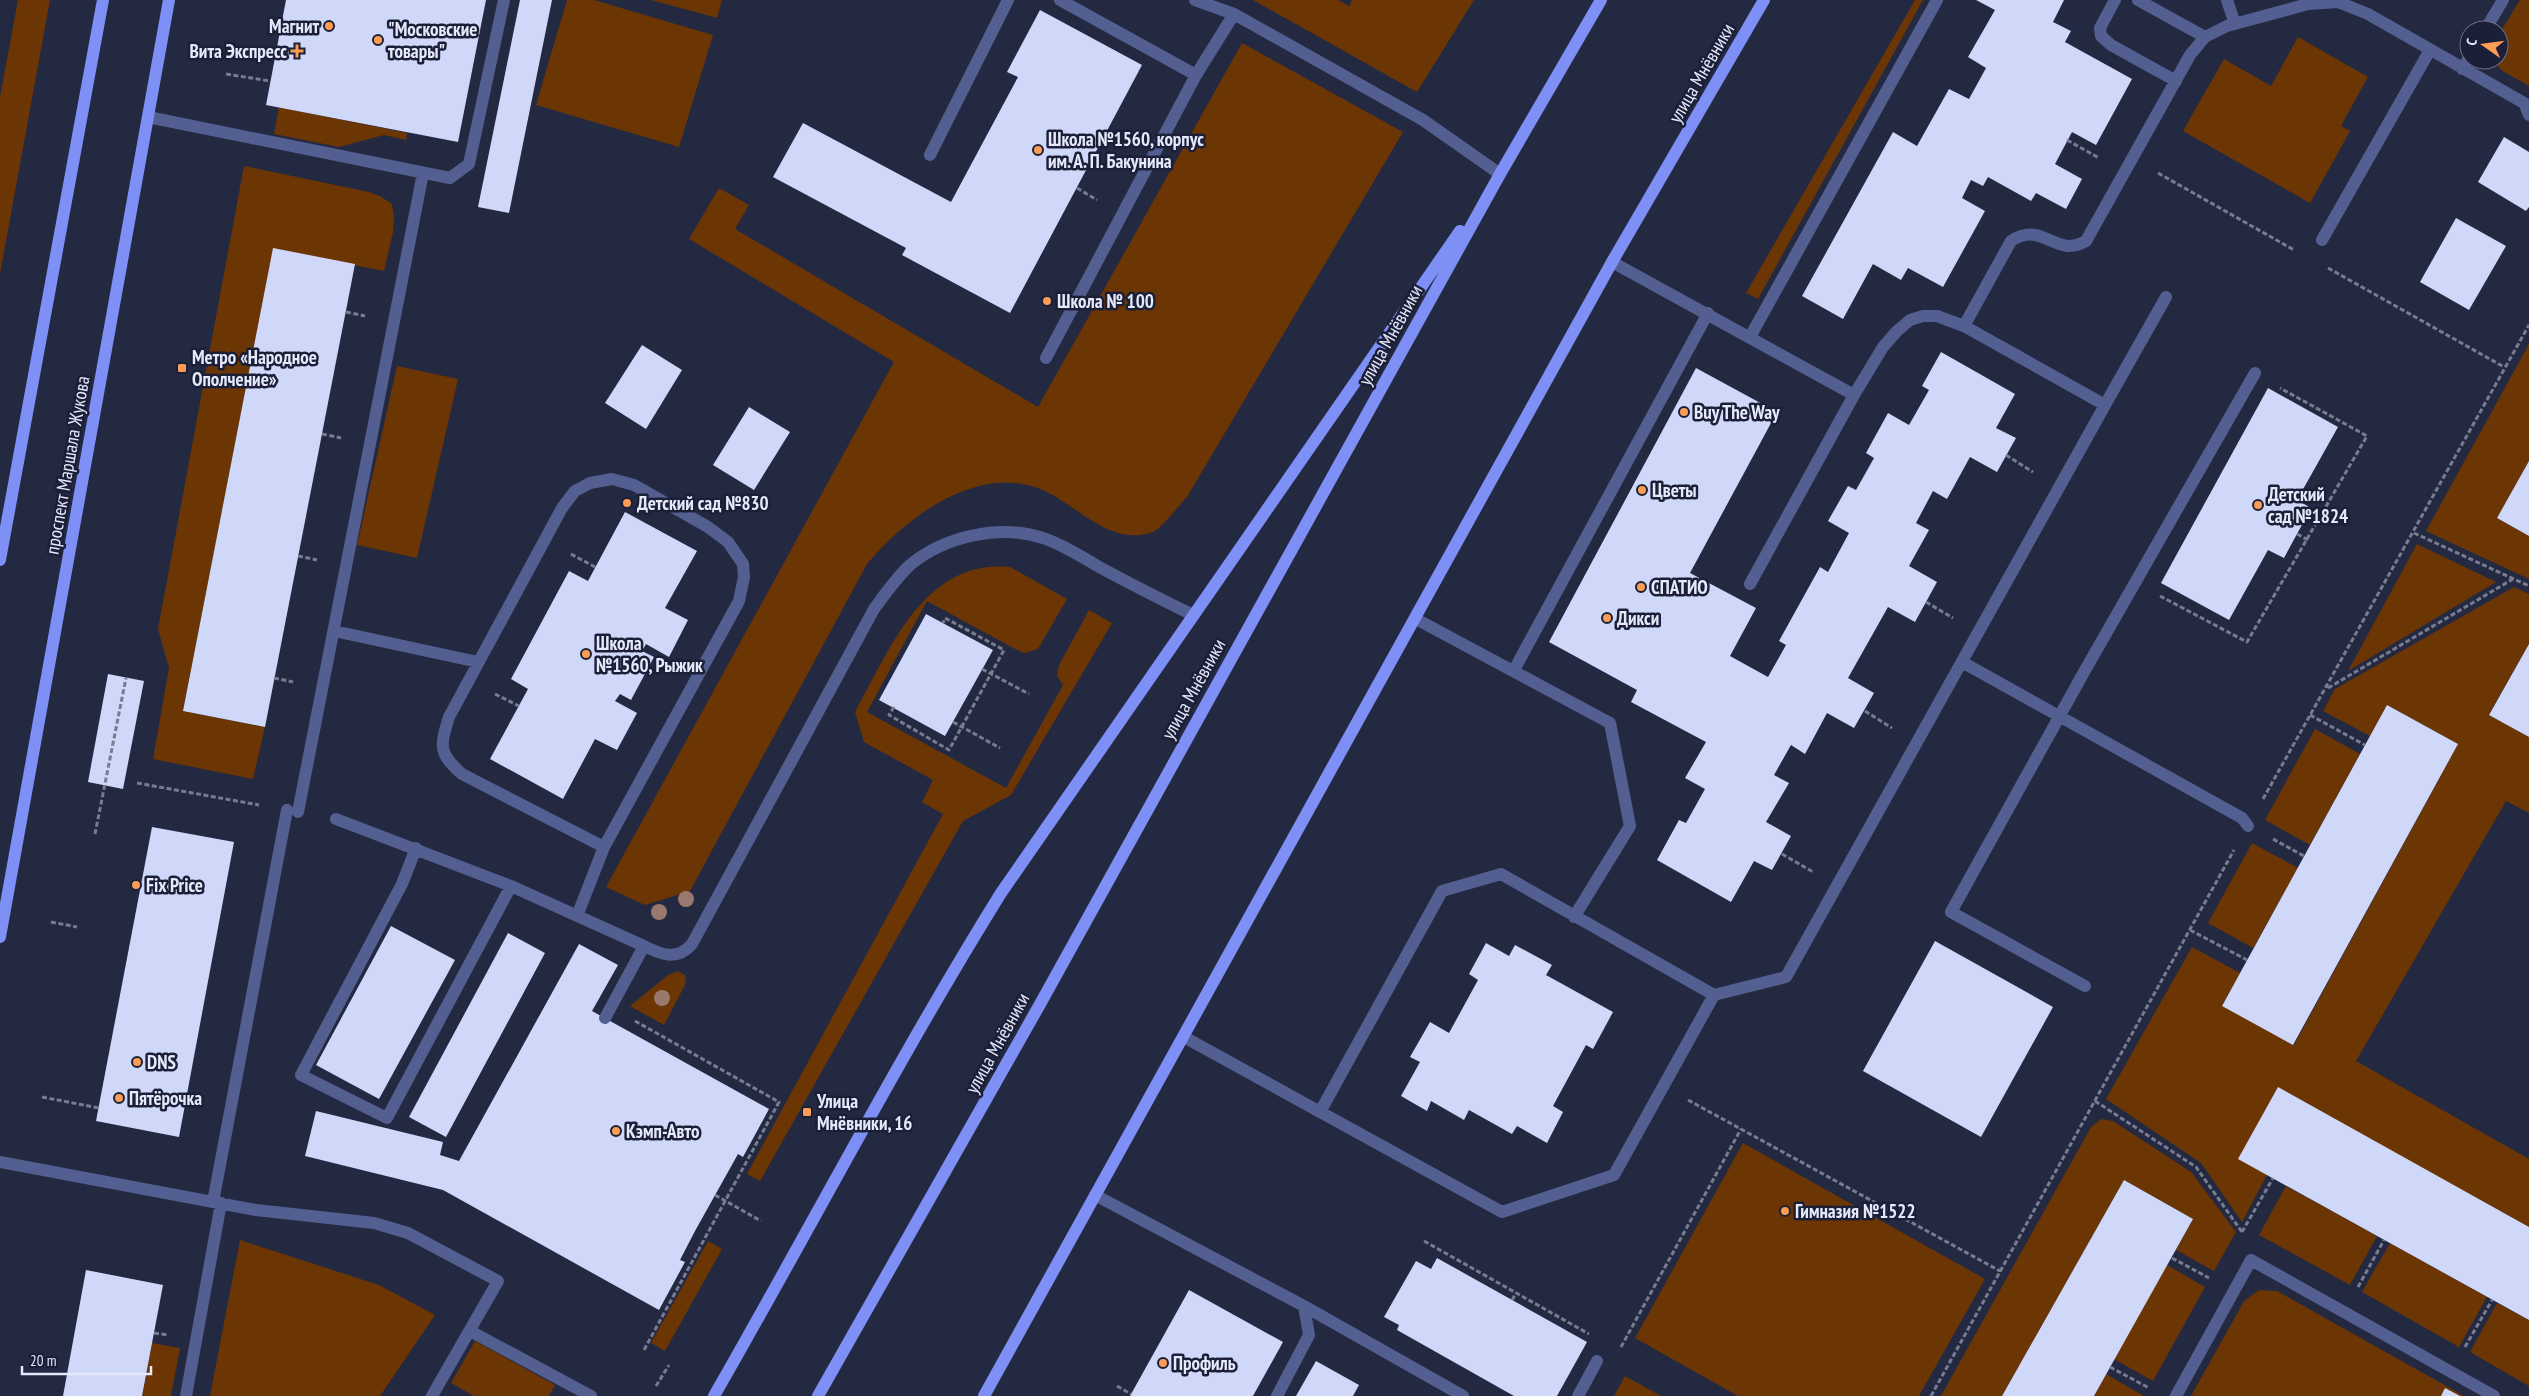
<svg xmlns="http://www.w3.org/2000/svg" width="2529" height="1396" viewBox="0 0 2529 1396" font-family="'PT Sans Narrow',sans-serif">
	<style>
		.green { fill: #6b3504 }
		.building { fill: #d0d8fa }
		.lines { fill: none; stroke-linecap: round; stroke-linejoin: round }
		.path { stroke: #777c91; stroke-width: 3; stroke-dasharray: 5 2.5; stroke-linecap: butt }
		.minor { stroke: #545f91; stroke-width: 12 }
		.major { stroke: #7e8ff6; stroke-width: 12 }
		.tree { fill: #99796e }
		.poi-dot { fill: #fd9c55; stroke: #1b1f37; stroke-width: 2 }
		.labels { text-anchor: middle; stroke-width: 5; stroke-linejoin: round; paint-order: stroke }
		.poi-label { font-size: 19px; font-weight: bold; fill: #e5e9fa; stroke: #1b1f37; text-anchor: start }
		.street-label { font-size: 19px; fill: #e5e9fa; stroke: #1b1f37 }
	</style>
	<rect width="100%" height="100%" fill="#242942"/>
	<path class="green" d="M18 0H50L0 274V97Z
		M567 0H594L713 35 679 147 536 105Z
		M651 0H722L717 18Z
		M1253 0H1338L1349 6 1352 0H1474L1417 92Z
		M1915 0H1923L1758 299 1746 293Z
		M2520 0H2529V86L2501 70 2493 60H2499V34Z
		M2298 37 2368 77 2341 126 2350 131 2310 203 2183 131 2224 59 2271 86Z
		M1242 43 1403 132 1187 497C1179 505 1162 528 1153 532 1113 547 1079 508 1047 492 982 460 907 516 867 564L690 891 645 905 606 887 894 362 689 239 719 188 749 205 735 229 1038 407Z
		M279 107 407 133 406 140 384 135 339 147 274 134Z
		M244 166 369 192 380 196 392 204 394 217 393 232 384 271 273 249 183 711 265 727 253 779 153 759 169 668 158 629Z
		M2529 344V461L2497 518 2529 536V579L2426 531Z
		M397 366 458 379 417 558 357 545Z
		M2417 544 2496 582 2348 671Z
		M1010 567 1067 599 1038 649 1024 653 1017 650 927 601 867 712 1006 788 1063 685 1057 676 1059 665 1089 610 1112 623 1011 795 963 821 760 1181 747 1174 943 814 922 802 933 780 864 742 855 712C889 651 924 558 1010 567Z
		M2514 587 2529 594V644L2489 714 2529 737V813L2506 801 2356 1061 2529 1159V1227L2278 1088 2267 1175 2242 1222 2201 1163 2106 1099 2192 947 2240 973 2222 1005 2294 1045 2458 744 2387 705 2370 736 2323 711 2335 689Z
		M2315 729 2360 754 2310 845 2265 820Z
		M2252 843 2298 868 2253 948 2208 923Z
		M678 971 686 976 685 985 664 1025 630 1006 668 975Z
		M2101 1119 2113 1121 2191 1172 2236 1232 2214 1271 2176 1250 2193 1219 2124 1180 2002 1396H1941L2091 1127Z
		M1743 1143 1985 1279 1919 1396H1738L1635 1338Z
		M2286 1186 2377 1236 2350 1285 2259 1235Z
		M240 1240 379 1285 435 1315 380 1396H210Z
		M708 1241 722 1249 665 1351 651 1343Z
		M2390 1243 2487 1297 2459 1347 2362 1292Z
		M2167 1265 2205 1287 2153 1381 2114 1359Z
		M2259 1290 2277 1291 2464 1396H2191L2244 1301Z
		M2497 1303 2529 1320V1386L2470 1352Z
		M475 1341 555 1385 549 1396H474L451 1383Z
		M152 1343 180 1348 171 1396H142Z
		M2106 1374 2144 1396H2094Z
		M1625 1376 1661 1396H1614Z"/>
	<path class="building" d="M286 0H486L458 142 266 105Z
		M520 0H552L509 213 478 207Z
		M1976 0H2064L2053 22 2071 31 2065 42 2132 79 2096 145 2072 132 2055 164 2082 179 2066 209 2036 193 2031 201 1988 177 1983 186 1971 180 1962 198 1985 211 1943 287 1908 268 1901 280 1873 264 1843 319 1802 296 1893 132 1917 146 1949 89 1969 99 1986 68 1968 57 1995 10Z
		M1040 10 1142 65 1010 313 902 255 906 248 773 177 803 123 951 202 1018 77 1007 72Z
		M2504 137 2529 152V207L2526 211 2478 182Z
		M2456 218 2506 246 2469 310 2420 282Z
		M273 248 355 264 265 727 183 711Z
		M642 345 682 370 646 429 605 403Z
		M1941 352 2015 394 1996 428 2016 438 1997 472 1970 457 1947 499 1933 491 1916 523 1929 530 1909 566 1937 582 1915 622 1888 607 1848 678 1874 693 1854 728 1827 713 1805 754 1791 745 1774 775 1789 783 1766 822 1791 836 1772 870 1754 861 1731 902 1657 860 1679 820 1686 823 1705 789 1685 778 1706 742 1631 702 1637 690 1549 642 1696 368 1777 412 1690 573 1756 608 1730 656 1768 677 1786 645 1779 641 1820 567 1828 572 1849 533 1828 521 1848 486 1856 490 1874 458 1866 453 1888 413 1909 425 1929 390 1922 386Z
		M2268 388 2338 427 2297 500 2311 508 2284 558 2268 550 2229 620 2161 583Z
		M749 407 790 432 754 490 713 465Z
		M2529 461V536L2497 518Z
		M625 512 697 551 665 608 688 620 669 657 646 644 642 651 654 657 631 700 620 694 615 701 637 713 617 750 595 739 563 799 490 759 528 689 511 679 569 571 588 581Z
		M926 614 993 650 945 736 879 700Z
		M2529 644V737L2489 715Z
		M108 674 144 681 123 789 88 782Z
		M2387 705 2458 744 2293 1045 2222 1006Z
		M152 827 234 842 179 1137 96 1121Z
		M391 926 455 960 379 1099 316 1065Z
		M508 933 545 953 446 1137 409 1117Z
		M1935 941 2053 1007 1981 1137 1863 1071Z
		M1486 943 1509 956 1515 945 1552 965 1546 975 1613 1012 1593 1049 1586 1045 1553 1106 1563 1112 1547 1143 1517 1126 1512 1134 1469 1110 1464 1120 1431 1101 1427 1111 1401 1096 1420 1062 1410 1057 1430 1022 1449 1033 1478 980 1469 974Z
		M579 944 618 965 592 1011 769 1109 743 1157 738 1154 695 1231 680 1260 685 1262 659 1310 443 1190 305 1156 316 1111 443 1142 440 1155 459 1161Z
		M2278 1087 2529 1227V1320L2238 1159Z
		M2124 1180 2193 1219 2094 1396H2002Z
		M1437 1258 1587 1342 1557 1396H1514L1397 1330 1399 1325 1384 1317 1416 1261 1431 1269Z
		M86 1270 163 1285 142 1396H63Z
		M1189 1290 1283 1342 1253 1396H1130Z
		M1316 1361 1359 1385 1353 1396H1296Z
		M2445 1388 2460 1396H2441Z"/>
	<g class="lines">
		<path class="path" d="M226 74 270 81
			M2067 140 2099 158
			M2158 173 2294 250
			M1077 188 1097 200
			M2328 268 2504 367
			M346 312 365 316
			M322 434 341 438
			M2006 455 2033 472
			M2414 533 2529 586
			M2297 534 2308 540
			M571 554 595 567
			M298 556 317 560
			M2160 596 2247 642 2367 436 2280 388
			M1926 602 1953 618
			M982 669 1029 694
			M274 678 293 682
			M2328 688 2513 579
			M495 694 519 706
			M894 707 889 715 949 750 1004 650 945 618 943 623
			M1865 711 1892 728
			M2310 715 2365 745
			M953 722 1000 748
			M137 783 259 805
			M2263 799 2529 325
			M95 834 126 678
			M2273 839 2304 856
			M1782 854 1813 872
			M51 922 77 927
			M2190 930 2247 960
			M635 1021 779 1102 644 1350
			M42 1097 99 1108
			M1688 1100 2000 1271
			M2095 1101 2196 1167 2242 1232
			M715 1195 761 1221
			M2242 1232 2273 1178
			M1424 1241 1589 1334
			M2172 1258 2209 1278
			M2358 1287 2384 1240
			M1512 1300 1516 1293
			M154 1333 168 1335
			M1621 1347 1741 1129
			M2465 1347 2492 1300
			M2110 1367 2149 1388
			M656 1386 669 1365
			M1117 1386 1131 1394
			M1931 1396 2234 850"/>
		<path class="minor" d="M1060 0 1196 75
			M1195 0 1234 14 1423 120 1500 174
			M2115 0 2100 28 2101 36 2111 45 2176 81
			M2138 0 2205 37
			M2227 0 2235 24
			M2485 30 2503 0
			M2462 69 2469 58
			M148 117 450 178 469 164 504 0
			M930 155 1008 0
			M2322 240 2430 50
			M1964 326 2011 241C2044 220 2055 259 2086 241L2190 55 2205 37 2227 26 2308 4 2338 2 2368 14 2524 103 2529 115
			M1750 337 1937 0
			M1046 358 1196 75 1234 14
			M2105 405 2166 297
			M1750 584 1854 395
			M1416 619 1610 723 1630 826 1574 917
			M334 631 478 662
			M1962 662 2242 818 2248 826
			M1514 670 1708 313
			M298 812 423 173
			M336 819 511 886 644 946
			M416 848 402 884 301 1075 387 1118 511 886
			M577 916 604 847 739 601 744 577 743 564 728 542 708 527 634 485 612 479 590 483 575 491 562 508 449 717C440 746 438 753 462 774L604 847
			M2085 986 1951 912 2084 672 2255 373
			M605 1018 644 946C662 955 677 961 692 944L874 609C885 594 896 578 910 565 945 536 1000 524 1043 538 1064 545 1082 557 1101 568 1131 584 1162 600 1193 615
			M1184 1037 1502 1212 1614 1175 1714 995
			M1320 1112 1442 891 1501 874 1714 995 1786 977 2105 405 1964 326 1937 316H1923L1910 320 1896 332 1883 347 1854 395 1612 262
			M0 1162 256 1210 374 1223 408 1233 498 1281 432 1396
			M1095 1195 1304 1306 1309 1335 1277 1396
			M213 1202 287 810
			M1304 1306 1463 1396
			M470 1331 591 1396
			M186 1396 221 1203
			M1578 1396 1597 1361
			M2176 1396 2251 1260 2494 1396"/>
		<path class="major" d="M0 560 103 0
			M0 937 169 0
			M714 1396C810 1229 899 1057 1001 893L1460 231
			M818 1396 1039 1006 1500 174 1601 0
			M984 1396 1612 262 1764 0"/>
	</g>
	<g class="tree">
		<circle cx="686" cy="899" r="8"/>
		<circle cx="659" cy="912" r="8"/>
		<circle cx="662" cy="998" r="8"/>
	</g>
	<g class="poi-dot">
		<circle cx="329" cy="26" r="5"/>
		<circle cx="378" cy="40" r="5"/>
		<path d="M294.5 43.5h5v5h5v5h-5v5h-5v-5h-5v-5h5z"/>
		<circle cx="1038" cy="150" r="5"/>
		<circle cx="1047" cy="301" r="5"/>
		<rect x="177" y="363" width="10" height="10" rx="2.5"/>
		<circle cx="1684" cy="412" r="5"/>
		<circle cx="1642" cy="490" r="5"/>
		<circle cx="627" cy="503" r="5"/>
		<circle cx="2258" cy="505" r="5"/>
		<circle cx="1641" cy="587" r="5"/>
		<circle cx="1607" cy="618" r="5"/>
		<circle cx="586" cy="654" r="5"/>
		<circle cx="136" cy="885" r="5"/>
		<circle cx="137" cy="1062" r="5"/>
		<circle cx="119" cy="1098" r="5"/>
		<rect x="802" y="1107" width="10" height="10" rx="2.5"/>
		<circle cx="616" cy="1131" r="5"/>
		<circle cx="1785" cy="1211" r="5"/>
		<circle cx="1163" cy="1363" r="5"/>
	</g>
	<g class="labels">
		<g class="poi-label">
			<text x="319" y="33" text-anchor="end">Магнит</text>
			<text x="388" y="36">"Московские<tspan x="388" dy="22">товары"</tspan></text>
			<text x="287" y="58" text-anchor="end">Вита Экспресс</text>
			<text x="1048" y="146">Школа №1560, корпус<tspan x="1048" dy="22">им. А. П. Бакунина</tspan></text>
			<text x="1057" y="308">Школа № 100</text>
			<text x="192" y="364">Метро «Народное<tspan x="192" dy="22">Ополчение»</tspan></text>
			<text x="1694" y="419">Buy The Way</text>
			<text x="1652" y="497">Цветы</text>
			<text x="2268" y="501">Детский<tspan x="2268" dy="22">сад №1824</tspan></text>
			<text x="637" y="510">Детский сад №830</text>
			<text x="1651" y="594">СПАТИО</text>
			<text x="1617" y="625">Дикси</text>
			<text x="596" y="650">Школа<tspan x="596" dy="22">№1560, Рыжик</tspan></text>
			<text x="146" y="892">Fix Price</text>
			<text x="147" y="1069">DNS</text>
			<text x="129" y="1105">Пятёрочка</text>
			<text x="817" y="1108">Улица<tspan x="817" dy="22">Мнёвники, 16</tspan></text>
			<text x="626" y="1138">Кэмп-Авто</text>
			<text x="1795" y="1218">Гимназия №1522</text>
			<text x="1173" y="1370">Профиль</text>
		</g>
		<g class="street-label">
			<text transform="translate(1701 73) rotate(-60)" y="7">улица Мнёвники</text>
			<text transform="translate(1390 335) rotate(-61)" y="7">улица Мнёвники</text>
			<text transform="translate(67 465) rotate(-80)" y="7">проспект Маршала Жукова</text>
			<text transform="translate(1193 689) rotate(-61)" y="7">улица Мнёвники</text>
			<text transform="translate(997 1043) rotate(-61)" y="7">улица Мнёвники</text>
		</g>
	</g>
	<g transform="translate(2484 45) rotate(284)"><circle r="24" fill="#1b1f37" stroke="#6c7085"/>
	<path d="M0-4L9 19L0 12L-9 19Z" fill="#fd9c55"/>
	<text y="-8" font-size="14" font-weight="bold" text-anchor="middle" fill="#e5e9fa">С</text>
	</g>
	<path d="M22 1366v8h129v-8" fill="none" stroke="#e5e9fa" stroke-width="2.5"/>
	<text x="30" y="1366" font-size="15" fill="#e5e9fa" stroke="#1b1f37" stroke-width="4" paint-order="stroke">20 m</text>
</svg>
